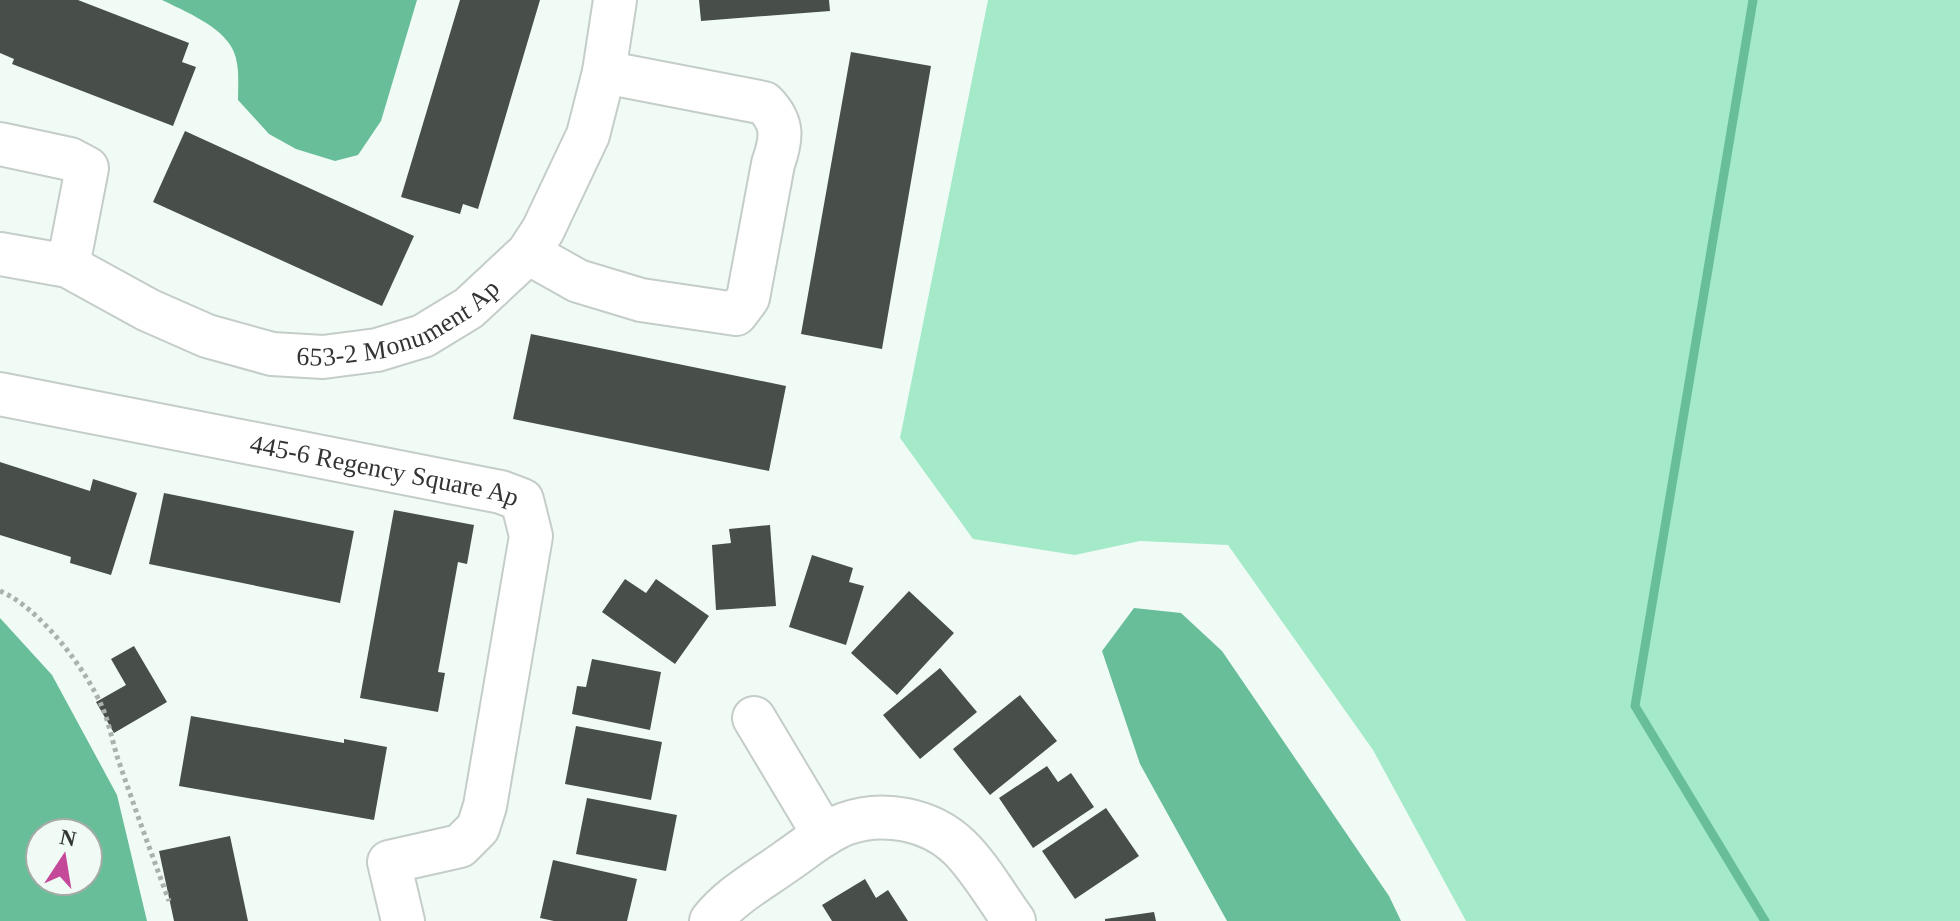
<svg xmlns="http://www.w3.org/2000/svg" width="1960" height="921" viewBox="0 0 1960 921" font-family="'Times New Roman',serif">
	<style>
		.green { fill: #a4eac9 }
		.water { fill: #68be99; fill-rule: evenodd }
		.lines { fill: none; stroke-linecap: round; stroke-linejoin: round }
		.stream { stroke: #68be99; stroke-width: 9 }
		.building { fill: #484f4b }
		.minor-casing { stroke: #c4cdc8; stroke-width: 46 }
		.path { stroke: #aab1ae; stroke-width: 5; stroke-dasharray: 4 4; stroke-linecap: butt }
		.minor { stroke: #fff; stroke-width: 42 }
		.labels { text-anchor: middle; stroke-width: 8; stroke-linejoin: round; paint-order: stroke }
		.street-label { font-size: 26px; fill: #323533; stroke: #f1fbf6 }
	</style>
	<rect width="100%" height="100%" fill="#f1fbf6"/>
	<path class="green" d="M988 0H1960V921H1466L1373 750 1228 545 1140 541 1075 555 973 539 900 438Z"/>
	<path class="water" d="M162 0H417L381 121 358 155 335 161 296 149 269 134 238 100C238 83 240 65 233 50 222 26 184 11 162 0Z
		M1134 608 1181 613 1222 651 1389 896 1401 921H1227L1140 764 1102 651Z
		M0 618 52 675 117 795 147 921H0ZM40 833H88V881H40Z"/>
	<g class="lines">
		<path class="stream" d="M1753 0 1635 706 1765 921"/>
	</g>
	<path class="building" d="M0 0H78L189 43 182 62 196 67 173 126 12 64 14 59 0 53Z
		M460 0H540L478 209 463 204 460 214 401 197Z
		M699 0H829L830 11 701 21Z
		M851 52 931 66 882 349 801 334Z
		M185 131 414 236 382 306 153 202Z
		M531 334 786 386 769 471 513 419Z
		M0 462 90 491 93 479 137 493 111 575 70 563 71 557 0 535Z
		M164 493 354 531 340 603 149 564Z
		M394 510 474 525 467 564 458 562 438 672 445 673 438 712 360 698Z
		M770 525 776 606 716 610 712 545 731 543 729 529Z
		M812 555 853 568 849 582 864 586 846 645 789 627Z
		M625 579 646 593 656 579 709 616 675 664 602 612Z
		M909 591 954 633 897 695 851 653Z
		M134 646 167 702 114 733 96 702 126 685 111 659Z
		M592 659 661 672 650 730 572 714 577 686 586 687Z
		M940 668 977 712 920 759 883 715Z
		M1020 695 1057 741 990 795 953 749Z
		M191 716 344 743V739L387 747 374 820 179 786Z
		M576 726 662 742 651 800 565 784Z
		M1047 766 1058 782 1071 773 1094 807 1033 848 999 798Z
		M587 798 677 815 666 871 576 854Z
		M1106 808 1139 856 1075 899 1042 851Z
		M230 836 248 921H174L159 851Z
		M553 860 637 879 627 921H554L540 918Z
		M865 879 876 898 888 890 908 921H832L822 905Z
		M1154 912 1156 921H1105V919Z"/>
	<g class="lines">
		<g class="minor-casing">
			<g id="minor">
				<path d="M0 144 70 159 87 168 68 266"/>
				<path d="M528 253 578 281 641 300 736 314 748 298 773 164C782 138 784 123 764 103L604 72"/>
				<path id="s1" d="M0 254 68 266 148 310 207 336 272 354 323 357 377 350 423 336 469 308 528 253 543 230 588 135 604 72 615 0"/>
				<path id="s2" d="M0 394 501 492 522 500 531 536 485 806 478 828 460 846 389 862 403 921"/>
				<path d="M754 718 824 835"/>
				<path d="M711 921C730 896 762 879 788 860 806 848 824 832 845 824 883 810 930 819 959 847 979 866 997 898 1014 921"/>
			</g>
		</g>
		<path class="path" d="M0 591C39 607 87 670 103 709 110 726 113 745 119 762 135 809 152 855 169 901"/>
		<use href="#minor" class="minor"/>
	</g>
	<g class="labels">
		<g class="street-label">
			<text dy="9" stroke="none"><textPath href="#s1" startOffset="426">653-2 Monument Ap</textPath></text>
			<text dy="9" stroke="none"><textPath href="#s2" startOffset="392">445-6 Regency Square Ap</textPath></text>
		</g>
	</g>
	<g transform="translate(64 857) rotate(12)"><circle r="38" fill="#f1fbf6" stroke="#a5aca8" stroke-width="2"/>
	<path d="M0-6L14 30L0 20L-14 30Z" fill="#c44999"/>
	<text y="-12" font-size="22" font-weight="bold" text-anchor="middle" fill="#323533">N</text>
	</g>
</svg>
